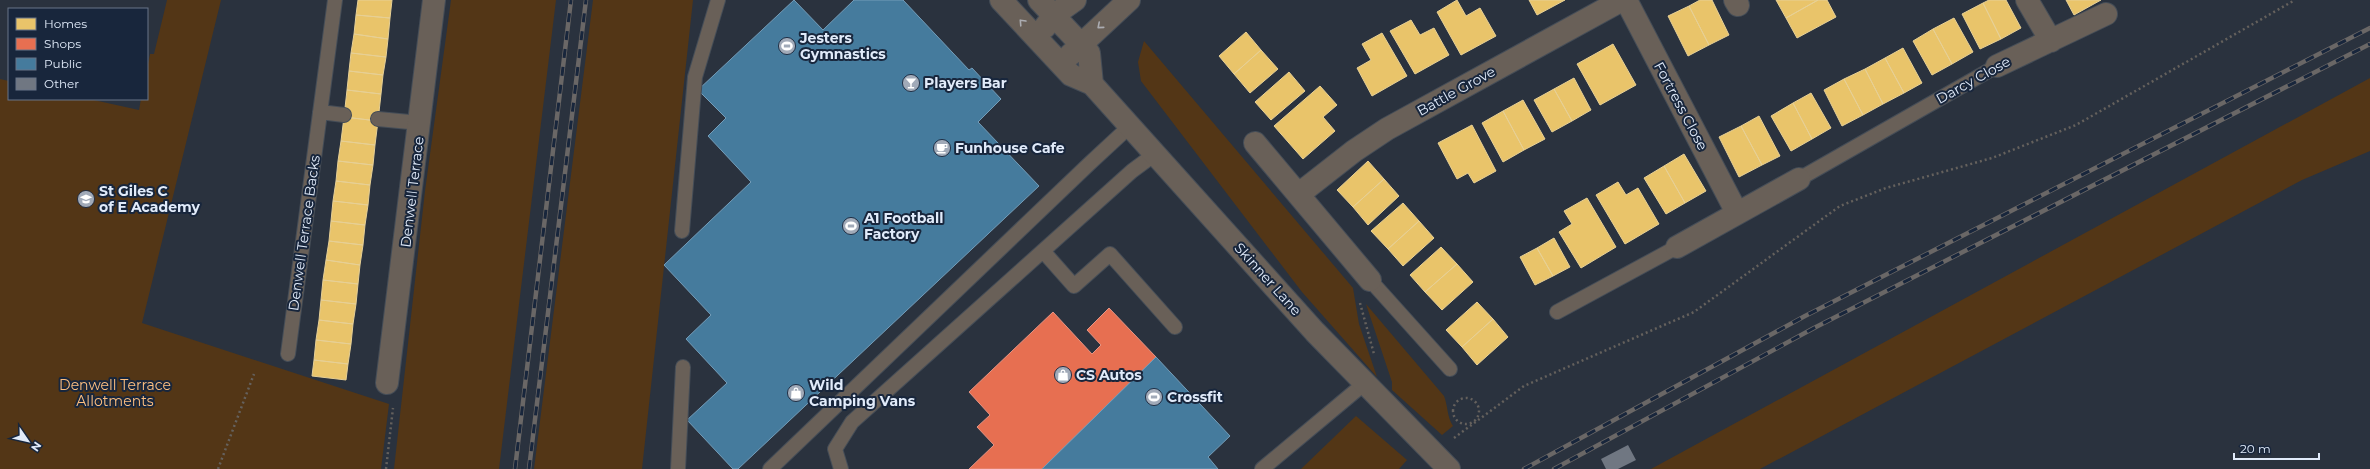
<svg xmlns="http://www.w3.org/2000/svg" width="2370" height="469" viewBox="0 0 2370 469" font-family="Montserrat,sans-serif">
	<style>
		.green { fill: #533616 }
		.homes { fill: #e9c46a; stroke: #e7d095 }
		.shops { fill: #e76f51; stroke: #e59484 }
		.public { fill: #457b9d; stroke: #749db9 }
		.building { fill: #707782 }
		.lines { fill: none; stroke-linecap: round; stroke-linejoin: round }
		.service-casing { stroke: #454d57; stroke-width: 16 }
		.minor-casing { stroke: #454d57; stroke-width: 24 }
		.path { stroke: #65615d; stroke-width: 2.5; stroke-dasharray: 2 3; stroke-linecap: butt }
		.service { stroke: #696058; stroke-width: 14 }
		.minor { stroke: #696058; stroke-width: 22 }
		.rail-casing { stroke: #6a6766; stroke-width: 4.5 }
		.rail { stroke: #18263c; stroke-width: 3; stroke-dasharray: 9; stroke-linecap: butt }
		.oneway { stroke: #abacb1 }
		.labels { text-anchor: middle; stroke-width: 4; stroke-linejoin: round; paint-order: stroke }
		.poi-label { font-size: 14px; font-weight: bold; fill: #e1ebfa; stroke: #18263c; text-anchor: start }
		.street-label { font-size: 14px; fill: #e1ebfa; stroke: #18263c }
		.park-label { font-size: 14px; fill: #ffc080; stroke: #18263c }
	</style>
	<rect width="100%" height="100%" fill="#2a323e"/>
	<path class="green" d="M167 0H221L142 323 389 404 381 469H0V79L9 81V99H89L139 110 141 99H147V69L150 54H154Z
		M451 0H556L499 469H394L425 191Z
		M593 0H693L642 469H534Z
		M1144 41 1353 288 1359 324 1377 377 1302 292 1141 81 1138 62Z
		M2370 78V151L2302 180 1760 469H1651Z
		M1366 304 1444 396C1448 406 1447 417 1453 426L1442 435 1392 390V382Z
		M1356 416 1407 460 1399 469H1301Z"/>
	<path class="homes" d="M358 0H392L390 18 356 15Z
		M1457 0 1466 16 1480 8 1496 36 1461 55 1437 12Z
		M1529 0H1565L1537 15Z
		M1700 0H1712L1729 35 1709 45 1689 6Z
		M1776 0H1818L1786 18Z
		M1818 0H1827L1836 17 1797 38 1786 18Z
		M1989 0H2006L2021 28 2001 39 1983 3Z
		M2066 0H2101L2074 15Z
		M1983 3 2001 39 1980 49 1962 14Z
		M1689 6 1709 45 1688 56 1668 16Z
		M356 15 390 18 388 39 354 34Z
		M1954 18 1973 52 1952 64 1933 29Z
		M1411 20 1420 35 1434 28 1449 55 1415 74 1390 31Z
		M1933 29 1952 64 1932 75 1913 41Z
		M1246 32 1261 50 1234 74 1219 56Z
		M1382 33 1407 76 1372 96 1357 68 1371 60 1362 44Z
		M354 34 388 39 386 57 351 53Z
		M1613 44 1636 85 1600 105 1577 64Z
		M1903 48 1922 83 1904 93 1885 58Z
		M1261 50 1278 69 1250 93 1234 74Z
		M351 53 386 57 383 75 349 71Z
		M1885 58 1904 93 1883 104 1865 69Z
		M1865 69 1883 104 1863 115 1844 79Z
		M349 71 383 75 381 94 347 90Z
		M1289 72 1305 91 1271 120 1255 102Z
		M1574 78 1591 110 1572 121 1554 89Z
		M1844 79 1863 115 1842 126 1824 90Z
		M1320 86 1337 105 1323 117 1335 131 1303 159 1274 126Z
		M1554 89 1572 121 1552 132 1534 100Z
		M347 90 381 94 378 121 344 117Z
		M1811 93 1831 128 1812 139 1793 103Z
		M1523 100 1545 139 1524 150 1503 111Z
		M1793 103 1812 139 1791 151 1771 116Z
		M1503 111 1524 150 1503 162 1482 123Z
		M1759 116 1780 156 1762 165 1741 126Z
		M344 117 378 121 375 145 341 141Z
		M1472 125 1496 171 1474 183 1468 173 1457 179 1438 143Z
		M1741 126 1762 165 1739 177 1719 137Z
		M341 141 375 145 373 165 338 161Z
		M1684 154 1706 191 1685 203 1664 166Z
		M338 161 373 165 370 185 336 181Z
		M1368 161 1384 179 1353 207 1337 190Z
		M1664 166 1685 203 1666 214 1644 178Z
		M1384 179 1399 196 1368 225 1353 207Z
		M336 181 370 185 368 205 333 201Z
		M1618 182 1626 195 1638 188 1659 224 1625 244 1596 195Z
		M1587 198 1616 247 1581 268 1559 232 1572 224 1564 211Z
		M333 201 368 205 365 225 331 221Z
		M1403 203 1419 221 1388 249 1371 231Z
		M331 221 365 225 363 245 329 241Z
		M1419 221 1434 238 1403 266 1388 249Z
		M1554 238 1570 267 1553 276 1537 248Z
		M329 241 363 245 360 265 326 260Z
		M1441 247 1457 264 1425 292 1410 275Z
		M1537 248 1553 276 1535 285 1520 257Z
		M326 260 360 265 358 284 323 280Z
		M1457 264 1473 282 1442 310 1425 292Z
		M323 280 358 284 356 304 321 300Z
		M321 300 356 304 353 324 319 320Z
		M1477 302 1493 319 1462 347 1446 330Z
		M1493 319 1508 337 1477 365 1462 347Z
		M319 320 353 324 351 344 316 340Z
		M316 340 351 344 348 364 314 360Z
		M314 360 348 364 346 380 312 376Z"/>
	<path class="shops" d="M1109 308 1156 357 1042 469H969L994 445 977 427 990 415 969 392 1053 312 1092 354 1101 345 1087 330Z"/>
	<path class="public" d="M794 0 823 30 854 0H903L969 70 972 68 1001 99 978 122 1039 186 738 469H733L687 420 727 383 686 339 711 315 664 265 751 182 708 136 726 118 698 90Z
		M1156 357 1230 436 1208 457 1218 469H1042Z"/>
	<path class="building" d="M1628 445 1636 460 1618 469H1606L1601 459Z"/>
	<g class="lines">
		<g class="service-casing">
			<path id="service" d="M320 112 344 115
				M378 119 420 123
				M1799 179 1997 66
				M682 231 695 77 718 0
				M1043 251 1074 286 1110 254 1175 327
				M1370 280 1450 369
				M1557 312 1677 247
				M288 354 335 0
				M678 469 683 367
				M770 469 1089 164 1130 126
				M841 469 835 449 852 422 1132 171 1155 154
				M1262 469 1365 383"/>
		</g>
		<g class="minor-casing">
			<path id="minor" d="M1001 0 1071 75 1092 84 1315 332 1449 469
				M1039 0 1089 53 1092 84
				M1626 0 1737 213
				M1735 0 1738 5
				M2027 0 2051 41
				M1045 27 1054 15 1075 0
				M1070 55 1129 0
				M1997 66 2106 14
				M1255 143 1370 280
				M1299 194 1354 151 1387 129 1622 0
				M1677 247 1799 179
				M387 383 434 0"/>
		</g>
		<path class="path" d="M1360 303 1374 354
			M1453 411a13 13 0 1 1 26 0a13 13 0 1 1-26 0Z
			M1454 438 1524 386 1694 312 1840 206 1886 188 1992 158 2076 125 2295 0
			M218 469 254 374
			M386 469 393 408"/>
		<use href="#service" class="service"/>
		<use href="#minor" class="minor"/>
		<g class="rail-casing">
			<path id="rail" d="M515 469 571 0
				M529 469 586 0
				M1524 469 1805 316 2370 28
				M1554 469 1814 328 2370 44"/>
		</g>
		<use href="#rail" class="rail"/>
	</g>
	<defs><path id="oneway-chevron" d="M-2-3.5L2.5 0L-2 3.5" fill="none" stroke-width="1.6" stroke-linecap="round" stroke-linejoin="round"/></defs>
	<g class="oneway">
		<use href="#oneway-chevron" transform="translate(1022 22) rotate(-133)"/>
		<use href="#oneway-chevron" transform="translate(1100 26) rotate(139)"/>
	</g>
	<defs>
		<g id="stadium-disc" transform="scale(0.9)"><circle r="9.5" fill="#a1aab8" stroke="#18263c"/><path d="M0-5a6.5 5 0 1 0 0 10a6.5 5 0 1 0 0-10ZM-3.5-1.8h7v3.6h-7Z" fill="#fff"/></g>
		<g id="bar-disc" transform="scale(0.9)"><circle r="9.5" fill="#a1aab8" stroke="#18263c"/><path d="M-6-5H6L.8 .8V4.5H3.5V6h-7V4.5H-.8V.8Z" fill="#fff"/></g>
		<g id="cafe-disc" transform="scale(0.9)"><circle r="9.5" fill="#a1aab8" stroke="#18263c"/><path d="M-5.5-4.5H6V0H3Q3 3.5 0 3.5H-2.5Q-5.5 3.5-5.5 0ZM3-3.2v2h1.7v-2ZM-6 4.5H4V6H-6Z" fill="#fff"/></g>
		<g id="school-disc" transform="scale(0.9)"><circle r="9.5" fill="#a1aab8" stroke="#18263c"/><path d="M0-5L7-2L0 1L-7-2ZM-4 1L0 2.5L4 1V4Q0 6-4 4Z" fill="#fff"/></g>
		<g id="shop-disc" transform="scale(0.9)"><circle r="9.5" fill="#a1aab8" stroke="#18263c"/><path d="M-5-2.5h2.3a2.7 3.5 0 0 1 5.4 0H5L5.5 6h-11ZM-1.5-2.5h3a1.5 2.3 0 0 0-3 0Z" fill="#fff"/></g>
	</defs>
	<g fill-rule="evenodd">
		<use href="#stadium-disc" x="787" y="46"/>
		<use href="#bar-disc" x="911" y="83"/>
		<use href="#cafe-disc" x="942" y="148"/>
		<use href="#school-disc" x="86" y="199"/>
		<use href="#stadium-disc" x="851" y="226"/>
		<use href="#shop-disc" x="1063" y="375"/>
		<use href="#shop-disc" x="796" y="393"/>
		<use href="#stadium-disc" x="1154" y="397"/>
	</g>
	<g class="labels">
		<g class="poi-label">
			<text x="800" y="43">Jesters<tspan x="800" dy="16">Gymnastics</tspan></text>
			<text x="924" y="88">Players Bar</text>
			<text x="955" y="153">Funhouse Cafe</text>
			<text x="99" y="196">St Giles C<tspan x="99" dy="16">of E Academy</tspan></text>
			<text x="864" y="223">A1 Football<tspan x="864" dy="16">Factory</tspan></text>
			<text x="1076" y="380">CS Autos</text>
			<text x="809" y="390">Wild<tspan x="809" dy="16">Camping Vans</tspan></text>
			<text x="1167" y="402">Crossfit</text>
		</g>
		<g class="street-label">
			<text transform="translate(1973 80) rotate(-29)" y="5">Darcy Close</text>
			<text transform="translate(1456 91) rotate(-29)" y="5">Battle Grove</text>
			<text transform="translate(1681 106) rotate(62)" y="5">Fortress Close</text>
			<text transform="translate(412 192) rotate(-83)" y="5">Denwell Terrace</text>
			<text transform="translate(304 233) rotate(-82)" y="5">Denwell Terrace Backs</text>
			<text transform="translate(1268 279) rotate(48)" y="5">Skinner Lane</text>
		</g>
		<g class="park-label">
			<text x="115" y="390">Denwell Terrace<tspan x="115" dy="16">Allotments</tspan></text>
		</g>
	</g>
	<rect x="8" y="8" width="140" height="92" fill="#18263c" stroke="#687588"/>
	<rect x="16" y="18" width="20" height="12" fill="#e9c46a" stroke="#687588"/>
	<text x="44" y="28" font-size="12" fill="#e1ebfa">Homes</text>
	<rect x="16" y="38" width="20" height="12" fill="#e76f51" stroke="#687588"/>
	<text x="44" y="48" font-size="12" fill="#e1ebfa">Shops</text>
	<rect x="16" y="58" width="20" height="12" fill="#457b9d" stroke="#687588"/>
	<text x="44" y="68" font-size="12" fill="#e1ebfa">Public</text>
	<rect x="16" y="78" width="20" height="12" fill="#707782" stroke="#687588"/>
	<text x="44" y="88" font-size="12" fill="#e1ebfa">Other</text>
	<g transform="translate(28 441) rotate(124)" stroke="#18263c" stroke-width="3" paint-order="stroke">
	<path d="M0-3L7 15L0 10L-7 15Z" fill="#e1ebfa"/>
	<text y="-6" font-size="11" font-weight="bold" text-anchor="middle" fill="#e1ebfa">N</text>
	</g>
	<path d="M2234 453v6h85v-6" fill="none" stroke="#e1ebfa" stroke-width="2"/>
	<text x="2240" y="453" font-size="12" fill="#e1ebfa" stroke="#18263c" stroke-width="3" paint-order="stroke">20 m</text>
</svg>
